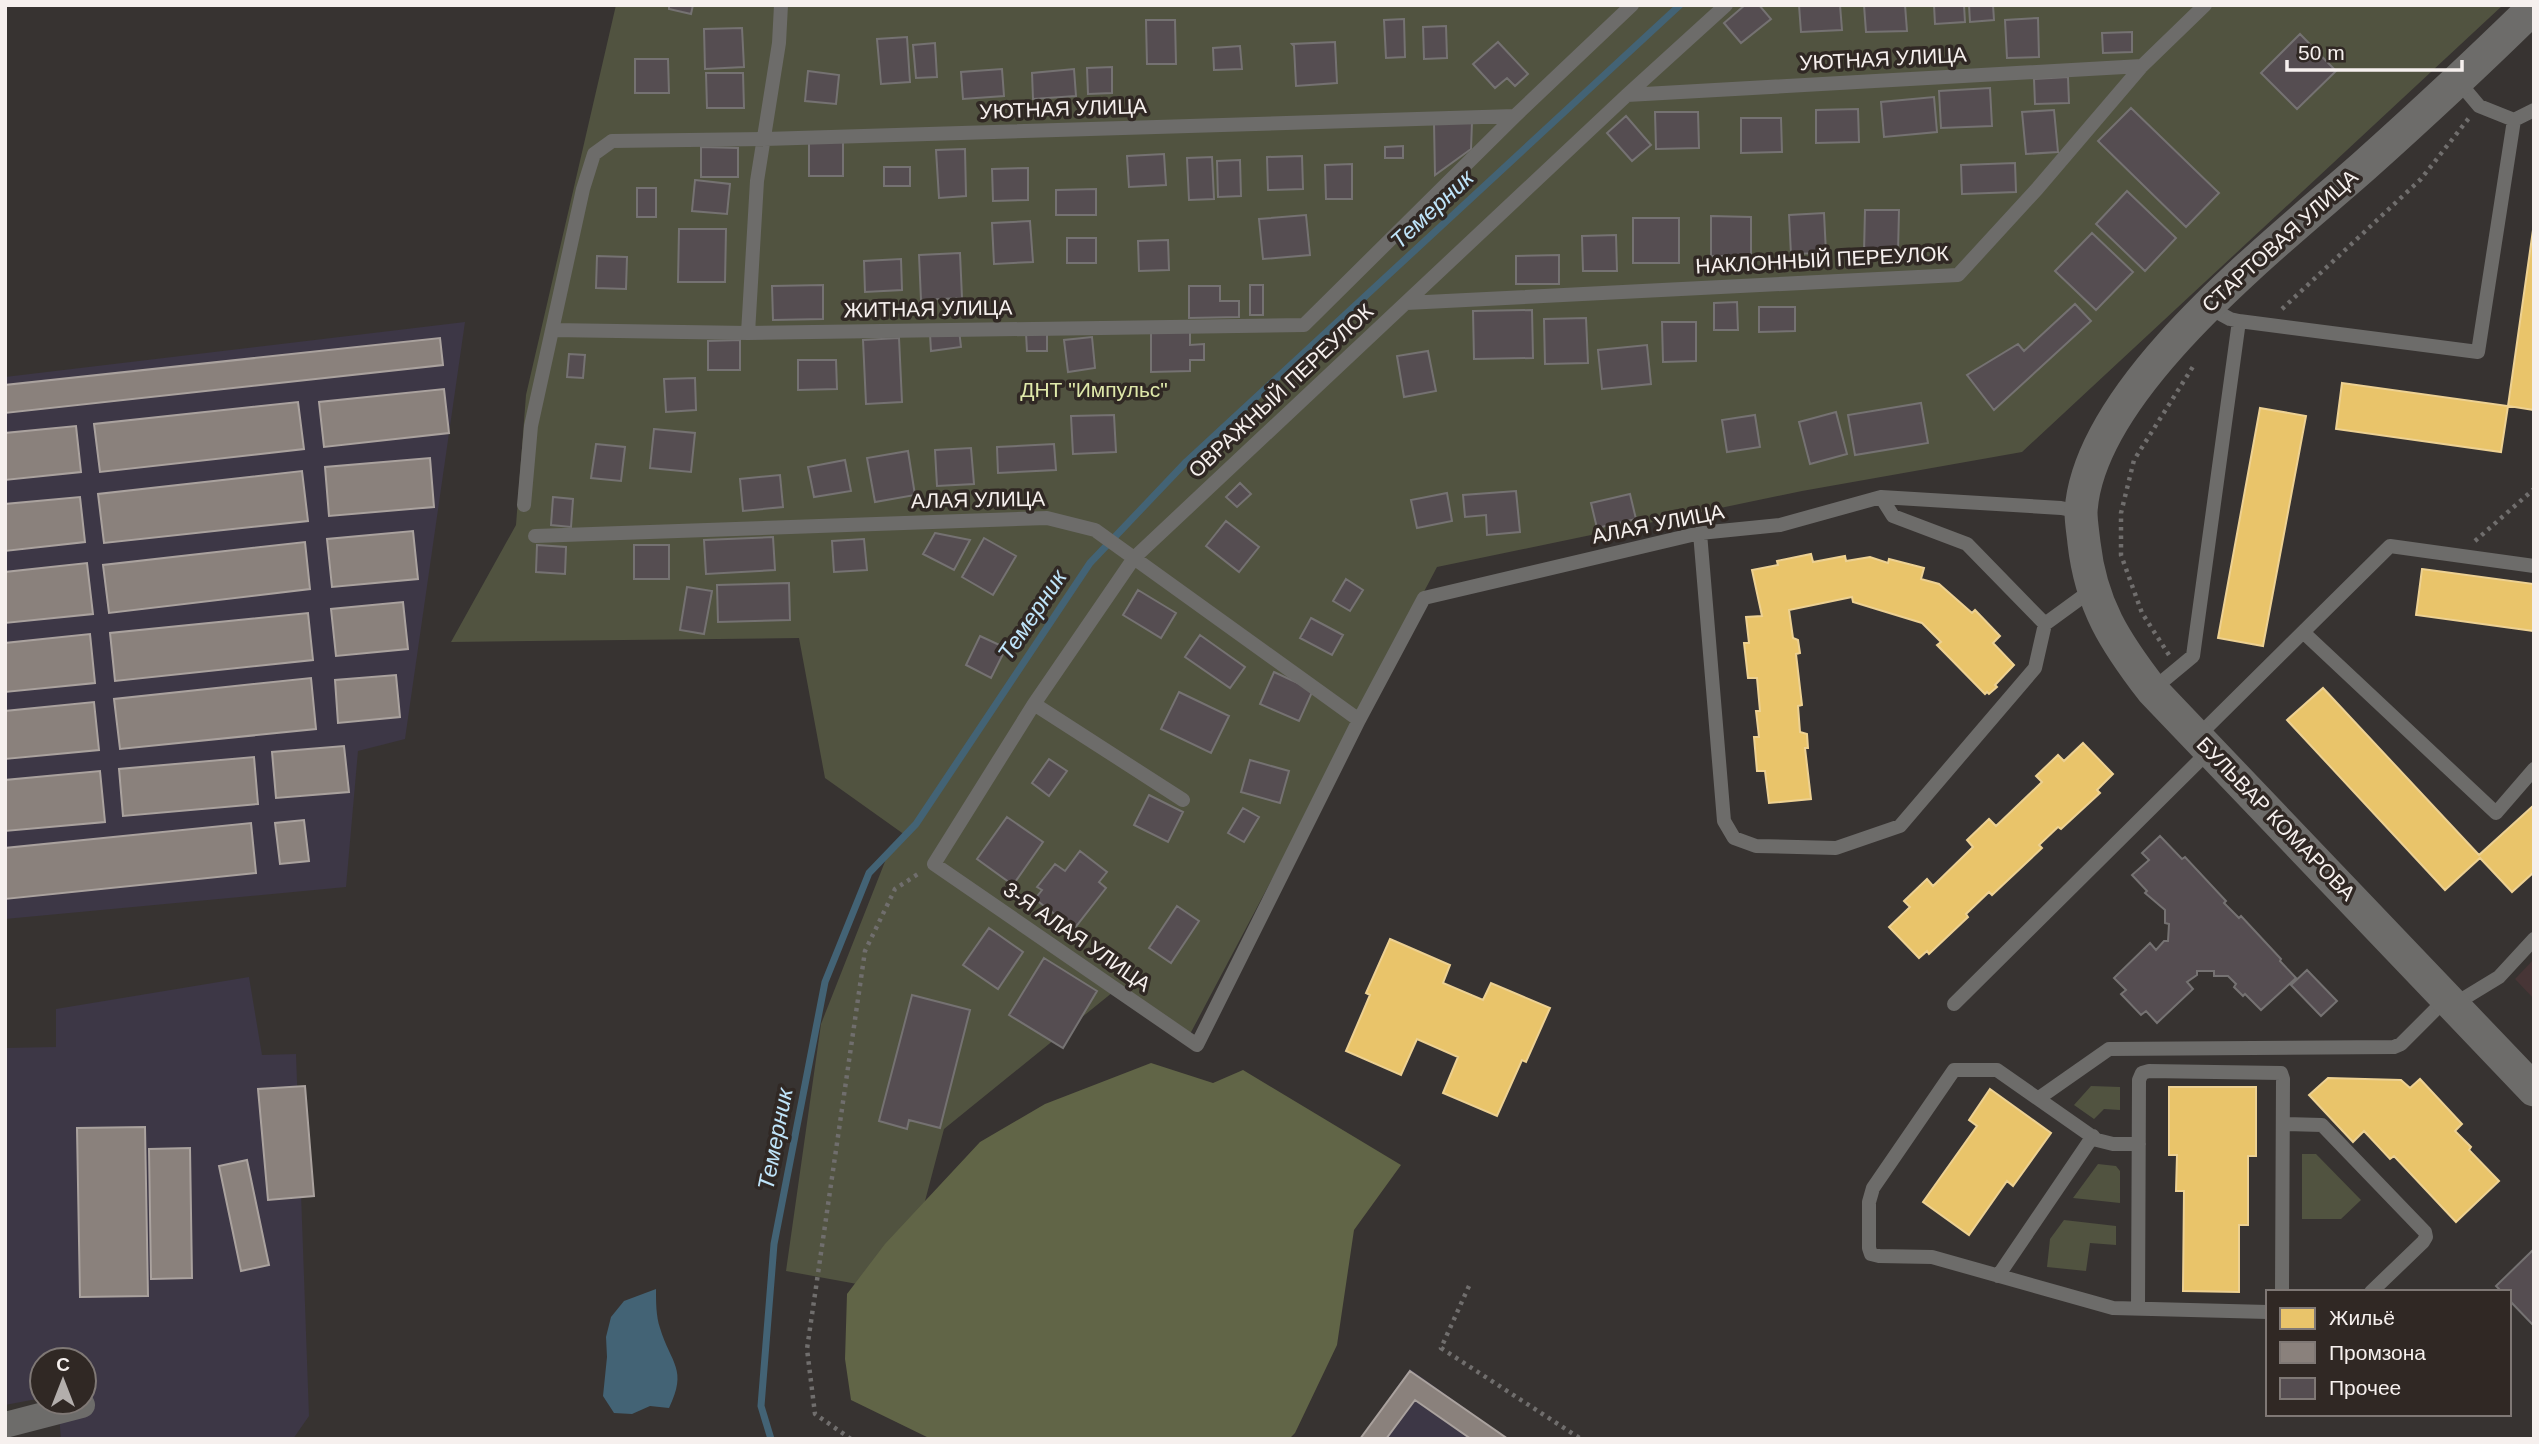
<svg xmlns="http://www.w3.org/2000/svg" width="2539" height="1444" viewBox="0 0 2539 1444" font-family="Helvetica,sans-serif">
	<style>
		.industrial { fill: #3d3746 }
		.education { fill: #473536 }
		.green { fill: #515340 }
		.forest { fill: #616547 }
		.water { fill: #436375 }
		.homes { fill: #e9c46a; stroke: #edd192; stroke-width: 2 }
		.industry { fill: #8a817c; stroke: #aaa29e; stroke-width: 2 }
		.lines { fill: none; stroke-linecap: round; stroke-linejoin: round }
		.stream { stroke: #436375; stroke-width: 7 }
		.building { fill: #554d51; stroke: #757272; stroke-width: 2 }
		.path { stroke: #706e6d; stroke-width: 4.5; stroke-dasharray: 3.5 5; stroke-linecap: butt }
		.service { stroke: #6d6c6a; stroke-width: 14 }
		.minor { stroke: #6d6c6a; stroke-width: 26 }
		.tertiary { stroke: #6d6c6a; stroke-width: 33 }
		.labels { text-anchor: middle; stroke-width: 7; stroke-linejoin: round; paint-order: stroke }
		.street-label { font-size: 21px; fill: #f6f0ee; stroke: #302824 }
		.park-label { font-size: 21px; fill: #dfe8aa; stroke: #302824 }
		.water-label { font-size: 23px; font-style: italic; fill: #bfe4fa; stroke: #302824 }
	</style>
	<rect width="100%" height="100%" fill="#373331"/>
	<path class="industrial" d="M465 322 405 739 358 751 346 887 5 919V377Z
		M249 977 262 1055 296 1054 309 1416 293 1439H61L58 1402H84V1360H42V1398L5 1405V1048L56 1047V1009Z
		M1410 1369 1508 1439H1360Z"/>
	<path class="education" d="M2534 959V999L2515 979Z"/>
	<path class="green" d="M616 5H2503L2022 452 1802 491 1437 567 1189 1036 1118 988 944 1129 901 1292 786 1271 821 1024 886 859 905 835 825 778 799 638 451 642 516 525 526 395Z
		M2091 1086 2120 1087V1110L2104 1109 2094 1119 2074 1105Z
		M2302 1154H2316L2361 1200 2341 1219H2302Z
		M2098 1164 2116 1166 2120 1171V1203L2073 1198Z
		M2064 1220 2116 1226V1245L2090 1243 2086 1271 2047 1267 2050 1239Z"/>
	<path class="forest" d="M1151 1063 1213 1083 1243 1070 1401 1165 1354 1230 1337 1345 1295 1433 1289 1439H931L851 1400 845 1359 847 1294 885 1244 980 1142 1045 1104Z"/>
	<path class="water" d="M656 1289C656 1302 656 1316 660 1328 671 1364 688 1369 669 1408L650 1406 632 1414 614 1413 603 1396 607 1357 606 1337 611 1317 624 1301Z"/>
	<path class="homes" d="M2534 223V410L2508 406Z
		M2342 383 2508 406 2501 452 2336 429Z
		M2260 408 2306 416 2263 646 2218 638Z
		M1811 554 1813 562 1845 556 1846 561 1870 557 1888 563 1889 559 1924 568 1921 579 1939 584 1972 613 1975 610 2000 636 1993 643 2014 665 1995 685 1997 687 1989 694 1987 692 1985 694 1937 645 1941 642 1922 623 1853 602 1852 597 1789 610 1793 638 1798 640 1800 653 1796 654 1802 705 1798 706 1800 732 1807 734 1808 748H1805L1811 799 1769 803 1765 771H1757L1754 737H1759L1756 711H1760L1757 678H1748L1744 643H1749L1746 617 1762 616 1752 570 1778 565 1777 561Z
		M2422 569 2534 584V631L2416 615Z
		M2323 688 2479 855 2534 805V872L2512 892 2480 858 2445 890 2287 720Z
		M2083 743 2113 774 2097 790 2100 793 2061 829 2058 827 2039 845 2042 848 1992 895 1989 892 1966 914 1968 917 1929 954 1927 951 1919 958 1889 927 1910 907 1904 901 1927 879 1933 886 1973 847 1967 840 1989 819 1996 826 2042 782 2036 776 2058 755 2064 761Z
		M1390 939 1450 965 1443 983 1483 1000 1491 983 1550 1008 1526 1062 1522 1060 1497 1116 1443 1093 1458 1057 1417 1039 1401 1075 1346 1051 1370 995 1366 993Z
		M2328 1078 2401 1080 2410 1088 2420 1079 2462 1124 2455 1131 2471 1147 2469 1150 2499 1181 2456 1222 2394 1156 2390 1159 2364 1131 2353 1142 2309 1095Z
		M2169 1087H2256V1156H2248V1225H2239V1292L2183 1291 2184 1191H2176L2177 1155H2169Z
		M1990 1089 2051 1133 2013 1186 2007 1181 1969 1235 1923 1202 1977 1126 1969 1120Z"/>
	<path class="industry" d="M440 338 443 365 5 413V385Z
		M444 389 449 433 324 447 319 402Z
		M298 402 304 449 100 472 94 424Z
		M76 426 81 472 5 480V433Z
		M430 458 434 507 329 516 325 467Z
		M302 471 308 521 104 543 98 494Z
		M80 497 85 542 5 551V504Z
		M413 531 418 579 332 587 327 539Z
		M305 542 310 589 109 613 103 565Z
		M87 563 93 614 5 623V572Z
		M403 602 408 649 336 656 331 609Z
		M308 613 313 660 115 681 110 633Z
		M90 634 95 683 5 692V643Z
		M396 675 400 717 338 723 335 680Z
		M311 678 316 729 120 749 114 699Z
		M94 702 99 750 5 759V711Z
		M344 746 349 792 276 798 272 752Z
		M254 757 258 804 123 816 119 769Z
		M100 771 105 822 5 831V780Z
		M304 820 309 861 280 864 275 823Z
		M251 823 256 873 5 899V848Z
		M305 1086 314 1196 268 1200 258 1089Z
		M145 1127 148 1296 80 1297 77 1128Z
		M190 1148 192 1278 151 1279 149 1149Z
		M247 1160 269 1265 241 1271 219 1166Z
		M1410 1371 1508 1439H1471L1415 1400 1386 1439H1360Z"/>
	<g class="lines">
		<path class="stream" d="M771 1439 761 1406 774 1244 825 982 869 873 916 824 1090 563 1186 462 1680 5"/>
	</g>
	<path class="building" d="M669 5H693L691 14 669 9Z
		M1745 5H1759L1771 19 1741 43 1724 23Z
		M1799 5H1840L1842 30 1801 32Z
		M1864 5H1905L1907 31 1866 32Z
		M1934 5H1964L1965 22 1935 24Z
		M1969 5H1993L1994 20 1970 22Z
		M2038 18 2039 57 2007 58 2005 20Z
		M1404 19 1405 57 1386 58 1384 20Z
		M1146 20H1175L1176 64H1147Z
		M1446 26 1447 58 1424 59 1423 27Z
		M742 28 744 67 705 69 704 29Z
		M2132 32V52L2103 53 2102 33Z
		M2300 34 2336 71 2297 109 2261 73Z
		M907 37 910 82 881 84 877 39Z
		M1335 42 1337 83 1296 86 1294 46 1292 44Z
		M1498 42 1528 74 1515 86 1507 78 1495 88 1473 64Z
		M935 43 937 77 916 78 913 45Z
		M1240 46 1242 69 1214 70 1213 48Z
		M635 59H668L669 93H635Z
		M1112 67V93L1088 94 1087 68Z
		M1002 69 1004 96 963 99 961 72Z
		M1074 69 1076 96 1033 99 1032 73Z
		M808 71 839 75 836 104 805 101Z
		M706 73H743L744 108H707Z
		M2068 77 2069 103 2035 104 2034 79Z
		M1990 88 1992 126 1941 128 1939 91Z
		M1934 97 1937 132 1884 137 1881 102Z
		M2131 108 2219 193 2186 227 2098 141Z
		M1858 109 1859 142 1816 143V110Z
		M2054 110 2058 152 2026 154 2022 112Z
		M1655 112H1698L1699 148 1656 149Z
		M1626 116 1651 145 1632 161 1607 133Z
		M1741 118H1781L1782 152 1741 153Z
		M1472 122 1471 149 1435 175 1434 123Z
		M809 142H843V176H809Z
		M1403 146V158H1385V147Z
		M701 147 738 148V177H701Z
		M965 149 966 196 939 198 936 150Z
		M1164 154 1166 185 1129 187 1127 156Z
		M1302 156 1303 189 1268 190 1267 157Z
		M1212 157 1214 199 1189 200 1187 158Z
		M1240 160 1241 196 1218 197 1217 161Z
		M2015 163 2016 192 1962 194 1961 165Z
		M1352 164V199H1326L1325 165Z
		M884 167H910V186H884Z
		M1028 168V200L993 201 992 169Z
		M695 180 730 184 727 214 692 211Z
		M637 188H656V217H637Z
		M1096 189V215H1056V190Z
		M2127 191 2176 238 2145 271 2096 224Z
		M1865 210H1899L1898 253 1864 252Z
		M1824 213 1826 253 1791 254 1789 215Z
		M1306 215 1310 255 1263 259 1259 219Z
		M1711 216 1751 217V256H1711Z
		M1633 218H1679V263H1633Z
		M1030 221 1033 262 994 264 992 223Z
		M679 229H726L725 282H678Z
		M2092 233 2133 272 2096 310 2055 271Z
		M1616 235 1617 271H1583L1582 236Z
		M1067 238H1096V263H1067Z
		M1168 240 1169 270 1139 271 1138 241Z
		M960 253 962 298 921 300 919 255Z
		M1559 255V284H1516V256Z
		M597 256 627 257 626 289 596 288Z
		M901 259 902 290 865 292 864 261Z
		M823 285V319L773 320 772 286Z
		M1250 285H1263V315H1250Z
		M1189 286H1220V301H1239V317L1189 318Z
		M1737 302 1738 330H1714V303Z
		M2075 304 2091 321 1994 410 1967 375 2018 344 2024 351Z
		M1759 307H1795V331L1759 332Z
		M1532 310 1533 358 1474 359 1473 311Z
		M1586 318 1588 363 1545 364 1544 319Z
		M1662 322H1696V361L1663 362Z
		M959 330 961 347 931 351 930 334Z
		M1151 331H1190V345L1204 344V360H1190V371L1151 372Z
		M1026 333H1047V351H1027Z
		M1092 337 1095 368 1068 372 1064 340Z
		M899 338 902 402 866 404 863 340Z
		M740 340V370H708V341Z
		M1647 345 1651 384 1602 389 1598 350Z
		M1428 351 1436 391 1404 397 1397 356Z
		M569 354 585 355 583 378 567 377Z
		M798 360H836L837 389 798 390Z
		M695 378 696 410 666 412 664 379Z
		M1921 403 1928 443 1855 455 1848 415Z
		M1836 412 1847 454 1810 464 1799 422Z
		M1114 415 1116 452 1073 454 1071 416Z
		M1755 415 1760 447 1727 452 1722 420Z
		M654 429 695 433 691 472 650 468Z
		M596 444 625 447 621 481 591 478Z
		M1054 444 1056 470 998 473 997 447Z
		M971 448 974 484 937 486 935 450Z
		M908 451 915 495 875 502 867 458Z
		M845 460 851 491 814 497 808 467Z
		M780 475 783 507 743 511 740 479Z
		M1240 483 1251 494 1237 507 1226 497Z
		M1516 491 1520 532 1487 535 1486 515 1465 517 1463 495Z
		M1447 493 1452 521 1417 528 1411 500Z
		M1630 494 1636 519 1597 528 1591 503Z
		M553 497 573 499 571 527 551 525Z
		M1226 521 1259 547 1239 572 1206 546Z
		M935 533 970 540 954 570 923 554Z
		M773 537 775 570 706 574 704 540Z
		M984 538 1016 556 993 595 962 577Z
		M864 539 867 570 834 572 832 541Z
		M537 545 566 547 565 574 536 572Z
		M634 545H669V579H634Z
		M1346 579 1363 590 1350 611 1333 601Z
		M789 583 790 620 718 622 717 585Z
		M687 587 712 591 704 634 680 630Z
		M1138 590 1176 613 1161 638 1123 615Z
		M1311 618 1343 635 1332 655 1300 638Z
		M1200 635 1245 667 1230 688 1185 657Z
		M980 636 1006 648 991 678 966 665Z
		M1274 672 1313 690 1299 721 1260 704Z
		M1179 692 1229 716 1211 753 1161 729Z
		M1049 759 1067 771 1049 796 1032 783Z
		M1250 760 1289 771 1280 803 1241 792Z
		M1149 795 1183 812 1168 842 1134 825Z
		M1243 808 1259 817 1244 842 1228 833Z
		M1007 817 1043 842 1013 885 977 859Z
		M2160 836 2182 859 2185 857 2226 901 2224 903 2239 918 2241 916 2281 959 2280 961 2296 978 2261 1010 2245 994 2243 996 2234 987 2236 984 2228 976H2214V971H2197V975L2187 982 2193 989 2157 1023 2146 1011 2141 1015 2121 994 2126 990 2114 978 2150 943 2156 950 2164 941H2168L2169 924 2165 923V910L2145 893 2147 891 2132 875 2149 860 2142 853Z
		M1080 851 1107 872 1099 882 1106 888 1074 929 1035 899 1042 890 1037 887 1055 864 1065 871Z
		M1177 906 1199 921 1171 963 1149 948Z
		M989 928 1023 952 998 989 963 965Z
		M1044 958 1097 991 1063 1048 1009 1015Z
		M2307 970 2337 1001 2321 1016 2291 985Z
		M912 995 970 1010 940 1128 909 1120 907 1129 879 1121Z
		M2532 1251 2534 1253V1326L2509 1300V1292H2502L2496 1286Z"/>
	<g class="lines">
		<path class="path" d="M2282 309 2421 179 2469 118
			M2475 541 2534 489
			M2169 655 2142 613 2121 555V513L2134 460 2194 365
			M1469 1286 1441 1348 1581 1439
			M851 1439 815 1414 807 1349 865 951 895 889 921 872"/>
		<path class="service" d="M1627 95 2142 66
			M2514 120 2534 110
			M1406 303 1958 275 2037 189 2142 66 2205 5
			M2208 307 2230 319 2239 321 2478 352 2514 120 2479 106 2458 81
			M552 330 748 333 1304 325 1515 116 1632 5
			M748 333 757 181 779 43 781 5
			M1881 497 1893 516 1967 544 2045 624 2093 589
			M524 505 531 426 583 189 594 154 612 141 765 139 1515 116
			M1700 533 1724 821 1734 838 1756 846 1836 848 1900 826 2035 668 2045 624
			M535 536 1047 518 1095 530 1359 720 1424 598 1700 533 1780 525 1881 497 2061 508 2081 512
			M2303 632 2496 813 2534 769
			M2152 690 2193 656 2239 321
			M1034 704 1183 800
			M1359 720 1197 1045 934 864 1034 704 1134 558 1627 95 1726 5
			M2197 737 2390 546 2534 566
			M1954 1004 2210 750
			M2453 1005 2499 977 2534 939
			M2039 1098 2109 1049 2394 1047 2401 1044 2447 998
			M2283 1124 2322 1125 2425 1232 2426 1237 2423 1242 2371 1292
			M2139 1144H2113L2097 1140 1997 1070H1954L1873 1188 1869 1202V1248L1871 1254 1879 1256 1932 1257 2113 1308 2268 1312
			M1998 1276 2093 1136
			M2138 1309 2139 1080 2142 1073 2149 1071 2281 1073 2283 1079 2282 1292"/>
		<path class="minor" d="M5 1425 82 1405"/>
		<path class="tertiary" d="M2534 7C2478 62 2422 114 2364 166 2276 244 2088 388 2081 512 2081 522 2083 533 2084 543 2091 605 2115 642 2152 690L2534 1090"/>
	</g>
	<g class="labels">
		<g class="street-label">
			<text transform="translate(1883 59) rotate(-3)" y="7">УЮТНАЯ УЛИЦА</text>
			<text transform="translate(1063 109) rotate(-2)" y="7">УЮТНАЯ УЛИЦА</text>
			<text transform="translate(2280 241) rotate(-42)" y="7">СТАРТОВАЯ УЛИЦА</text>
			<text transform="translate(1822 260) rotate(-3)" y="7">НАКЛОННЫЙ ПЕРЕУЛОК</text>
			<text transform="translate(928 309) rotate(-1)" y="7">ЖИТНАЯ УЛИЦА</text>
			<text transform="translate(1281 391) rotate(-43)" y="7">ОВРАЖНЫЙ ПЕРЕУЛОК</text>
			<text transform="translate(978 500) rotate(-1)" y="7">АЛАЯ УЛИЦА</text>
			<text transform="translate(1658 524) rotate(-11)" y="7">АЛАЯ УЛИЦА</text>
			<text transform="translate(2276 819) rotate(46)" y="7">БУЛЬВАР КОМАРОВА</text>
			<text transform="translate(1077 937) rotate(35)" y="7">3-Я АЛАЯ УЛИЦА</text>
		</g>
		<g class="park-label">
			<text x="1094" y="397">ДНТ "Импульс"</text>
		</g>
		<g class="water-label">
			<text transform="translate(1432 209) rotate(-43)" y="8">Темерник</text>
			<text transform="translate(1032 615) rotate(-56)" y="8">Темерник</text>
			<text transform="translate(775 1139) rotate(-79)" y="8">Темерник</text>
		</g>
	</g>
	<rect width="2539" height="1444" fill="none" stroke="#f6f0ee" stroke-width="14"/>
	<rect x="2266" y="1290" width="245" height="126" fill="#302824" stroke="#7f7875" stroke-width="2"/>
	<rect x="2280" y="1308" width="35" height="21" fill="#e9c46a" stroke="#7f7875" stroke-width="2"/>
	<text x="2329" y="1325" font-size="21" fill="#f6f0ee">Жильё</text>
	<rect x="2280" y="1342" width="35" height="21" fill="#8a817c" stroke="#7f7875" stroke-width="2"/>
	<text x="2329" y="1360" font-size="21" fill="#f6f0ee">Промзона</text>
	<rect x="2280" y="1378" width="35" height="21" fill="#554d51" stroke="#7f7875" stroke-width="2"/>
	<text x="2329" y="1395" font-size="21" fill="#f6f0ee">Прочее</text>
	<g transform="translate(63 1381)"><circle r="33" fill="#302824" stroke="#7f7875" stroke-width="2"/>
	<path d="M0-5L12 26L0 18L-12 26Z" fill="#b3aeac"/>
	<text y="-10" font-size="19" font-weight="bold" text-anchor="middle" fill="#f6f0ee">С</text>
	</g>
	<path d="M2287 60v10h175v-10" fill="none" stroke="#f6f0ee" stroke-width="3.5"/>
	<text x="2298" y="60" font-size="21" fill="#f6f0ee" stroke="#302824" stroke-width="5" paint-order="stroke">50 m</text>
</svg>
